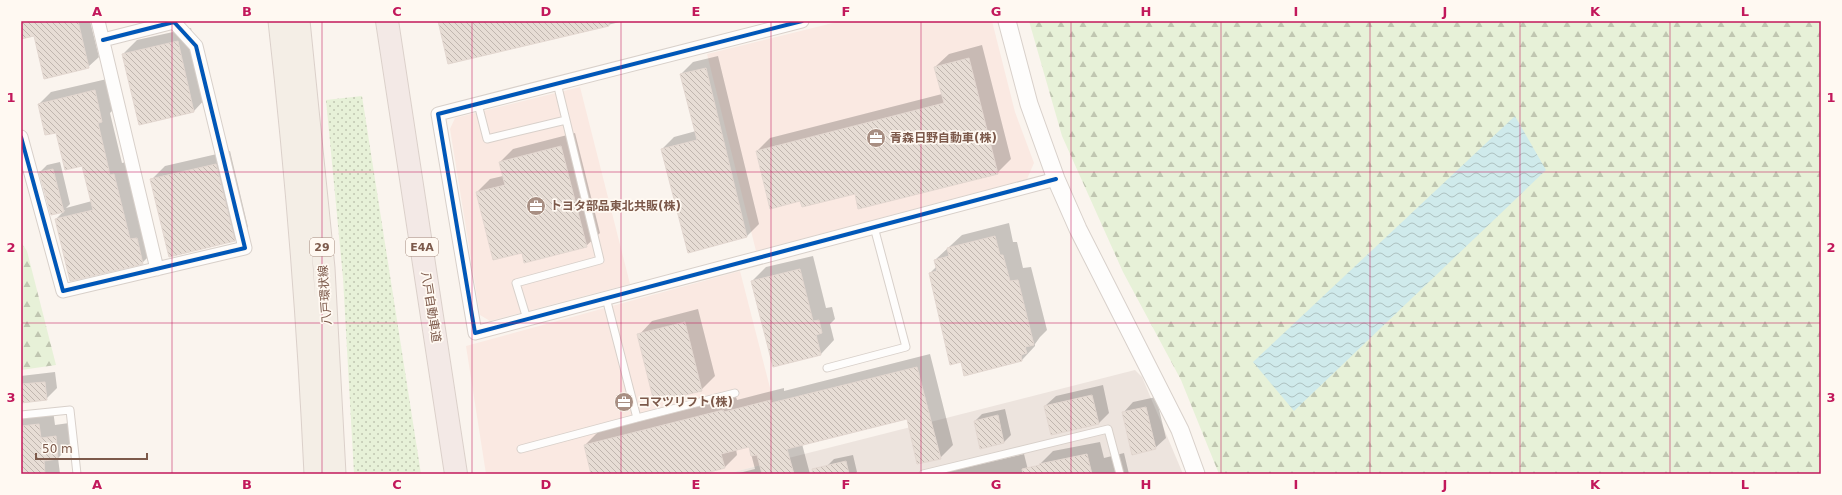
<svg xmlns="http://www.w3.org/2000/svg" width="1842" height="495" viewBox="0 0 1842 495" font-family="'DejaVu Sans','Noto Sans JP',sans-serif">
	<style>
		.commercial { fill: #fae9e2 }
		.industrial { fill: #ede4de }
		.forest { fill: url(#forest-firs) }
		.park { fill: url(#park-dots) }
		.water { fill: url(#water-waves) }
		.shadow { fill: #0003 }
		.building { fill: url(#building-back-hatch); stroke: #e3d7d0 }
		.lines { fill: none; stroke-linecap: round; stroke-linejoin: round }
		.service-casing { stroke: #d8d0ca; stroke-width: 9 }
		.minor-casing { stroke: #d8d0ca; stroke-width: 15 }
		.tertiary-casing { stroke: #d8d0ca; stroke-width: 19 }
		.primary-casing { stroke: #dbd0ca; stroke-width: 23 }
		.motorway-casing { stroke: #dbd0ca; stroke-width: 24 }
		.service { stroke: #fefdfc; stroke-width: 7 }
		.minor { stroke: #fefdfc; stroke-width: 13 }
		.tertiary { stroke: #fefdfc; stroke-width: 17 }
		.primary { stroke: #f4eee6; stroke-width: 21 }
		.motorway { stroke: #f3e9e6; stroke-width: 22 }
		.cycleway-casing { stroke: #fff9f2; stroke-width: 6 }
		.cycleway { stroke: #0057b8; stroke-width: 4 }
		.grid { fill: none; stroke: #c2185b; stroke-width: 1; stroke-opacity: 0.55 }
		.labels { text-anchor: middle; stroke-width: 3.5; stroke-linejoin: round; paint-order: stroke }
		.shield { fill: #fff9f2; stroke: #a3897c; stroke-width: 1 }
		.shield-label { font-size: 11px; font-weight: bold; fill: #7c594a }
		.poi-label { font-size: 12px; font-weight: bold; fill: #7c594a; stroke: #fff9f2; text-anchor: start }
		.street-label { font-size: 12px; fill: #7c594a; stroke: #fff9f2 }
		.neatline { fill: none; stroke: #c2185b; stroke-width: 1.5 }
		.grid-label { font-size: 13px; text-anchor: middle; font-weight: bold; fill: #c2185b }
	</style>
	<defs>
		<pattern id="forest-firs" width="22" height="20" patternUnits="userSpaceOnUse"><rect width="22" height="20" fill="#e7f1d8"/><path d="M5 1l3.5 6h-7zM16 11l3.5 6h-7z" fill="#c0c6b1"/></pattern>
		<pattern id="park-dots" width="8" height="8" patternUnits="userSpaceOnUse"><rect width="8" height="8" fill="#e7f1d8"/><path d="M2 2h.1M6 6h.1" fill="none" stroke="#c0c6b1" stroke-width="1.8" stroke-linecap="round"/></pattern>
		<pattern id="water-waves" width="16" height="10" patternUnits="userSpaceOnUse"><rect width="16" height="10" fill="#cfeaeb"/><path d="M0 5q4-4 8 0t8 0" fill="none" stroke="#adc1c0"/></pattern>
		<pattern id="building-back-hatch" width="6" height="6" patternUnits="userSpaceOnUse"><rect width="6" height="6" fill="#e7ddd5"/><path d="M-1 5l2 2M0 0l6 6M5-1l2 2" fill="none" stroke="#c0b6af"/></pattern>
	</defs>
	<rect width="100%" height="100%" fill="#faf4ee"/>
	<path class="commercial" d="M841 21H992L1015 112 1034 163 1027 179 756 251 707 54Z
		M580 87 630 284 490 321 480 315 450 129 455 118Z
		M740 271 788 458 726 474H486L466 346Z"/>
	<path class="industrial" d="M1135 370 1142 377 1183 474H726Z"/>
	<path class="forest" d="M1029 21H1821V474H1219L1181 380 1123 272 1062 136Z
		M21 242 27 251 56 365 21 370Z"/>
	<path class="park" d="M362 96 421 474H354L343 278 326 100Z"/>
	<path class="water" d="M1515 116 1546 170 1294 411 1253 362Z"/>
	<path class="shadow" d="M21 21H90L99 57 88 67 35 35 21 38Z
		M439 21H624L449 63Z
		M191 28 207 97 194 111 140 123 123 54 137 40Z
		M982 45 1011 159 997 173 801 200 757 151 770 138 942 94 935 67 949 54Z
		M718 56 759 224 747 236 662 149 674 137 696 131 681 74 693 62Z
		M107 79 114 109 110 113 122 163 126 162 154 251 142 263 56 219 65 210 51 214 40 172 47 165 60 162 70 204 66 208 92 201 83 164 57 132 39 104 51 92Z
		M575 133 600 233 586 246 523 252 477 192 490 179 503 176 500 162 513 149Z
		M230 151 248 227 235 240 152 179 165 166Z
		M1009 223 1013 242H1017L1023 268 1031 267 1047 330 1040 337 1035 344V346L1022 360 962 361 930 273 936 267 935 260 962 235Z
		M813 256 826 308 832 307 835 319 830 324 834 340 821 354 752 281 766 267Z
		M698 309 715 376 701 390 639 335 652 321Z
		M930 354 953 445 940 458 907 417 802 444 810 474H735L755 469 749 446 736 449 737 455 724 468 708 472 709 474H592L585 445 598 432 736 397 737 400 784 388V391Z
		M55 372 57 388 46 399 21 402V376Z
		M1103 385 1109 413 1099 423 1052 434 1045 406 1056 396Z
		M1156 397 1166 438 1155 448 1123 413 1133 402Z
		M1005 409 1011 435 1004 442 981 447 975 421 982 414Z
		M53 410 55 425 69 423 71 445 58 458 60 474H21V414Z
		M1100 442 1104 458 1124 453 1129 474H1034L1042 472 1040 464 1053 451Z
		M1024 454 1029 474H939Z
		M853 455 857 472 855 474H829L827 466 834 459Z"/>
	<path class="building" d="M21 21H78L89 68 44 79 34 36 21 39Z
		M438 21H609V26L448 64Z
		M178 41 194 112 139 125 122 54Z
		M969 58 998 174 858 209 855 194 802 207 800 201 770 209 756 151 944 103 934 67Z
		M706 68 747 237 688 253 661 149 697 140 680 74Z
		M95 90 102 122 98 123 110 175 114 174 130 239 137 238 143 264 70 281 55 219 93 210 82 166 65 170 56 133 45 135 38 104Z
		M561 146 587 247 524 263 522 253 493 260 476 192 505 185 499 162Z
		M216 164 235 241 169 257 150 179Z
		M53 169 64 212 51 215 39 172Z
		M995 236 1000 255H1003L1010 281 1018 280 1034 345 1025 347 1027 353 1021 355 1022 361 964 376 961 362 950 365 929 273 937 271 934 260 949 256 947 248Z
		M800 269 813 321 819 320 822 333 816 335 821 355 773 367 751 281Z
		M685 322 702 391 654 402 637 334Z
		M917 367 941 459 917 464 907 419 787 449 794 474H762L757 455 751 456 749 447 721 454 725 468 702 474H591L584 445 723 410 724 412 771 400V403Z
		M45 382 47 400 21 403V384Z
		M1092 395 1099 424 1051 435 1044 406Z
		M1146 407 1156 449 1132 455 1122 412Z
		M998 415 1004 443 980 449 974 421Z
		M39 424 41 438 56 436 58 459 44 461 45 474H21V426Z
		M1087 454 1092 474H1023L1022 469 1040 465 1039 464Z
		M846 461 849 474H813L812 469Z"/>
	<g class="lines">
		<g class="service-casing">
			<path id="service" d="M478 104 487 139 566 120
				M527 319 516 283 600 260 557 83
				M827 368 906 347 874 227
				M21 415 70 410 77 474
				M637 418 735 393
				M521 449 637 418 606 298
				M923 474 1108 429 1120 474"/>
		</g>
		<g class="minor-casing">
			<path id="minor" d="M98 21 157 269
				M802 21 438 114 475 333 1056 179
				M21 137 63 291 245 248 196 46 174 22 103 40"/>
		</g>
		<g class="tertiary-casing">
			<path id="tertiary" d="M1007 21 1029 104 1056 179 1078 229 1180 430 1196 474"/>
		</g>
		<g class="primary-casing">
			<path id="primary" d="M279 21C296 171 308 323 315 474
				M299 21 324 268 335 474"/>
		</g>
		<g class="motorway-casing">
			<path id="motorway" d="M387 21 456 474"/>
		</g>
		<use href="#service" class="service"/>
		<use href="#minor" class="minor"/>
		<use href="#tertiary" class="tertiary"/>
		<use href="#primary" class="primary"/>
		<use href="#motorway" class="motorway"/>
		<g class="cycleway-casing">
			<path id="cycleway" d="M802 21 438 114 475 333 1056 179
				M21 137 63 291 245 248 196 46 174 22 103 40"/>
		</g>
		<use href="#cycleway" class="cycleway"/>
	</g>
	<path class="grid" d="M172 21V474M322 21V474M472 21V474M621 21V474M771 21V474M921 21V474M1071 21V474M1221 21V474M1370 21V474M1520 21V474M1670 21V474M21 172H1821M21 323H1821"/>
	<defs>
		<g id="office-disc" transform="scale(1)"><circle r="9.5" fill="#a88f83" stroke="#fff9f2"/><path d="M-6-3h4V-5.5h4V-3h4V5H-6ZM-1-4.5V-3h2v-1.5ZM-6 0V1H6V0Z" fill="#fff"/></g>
	</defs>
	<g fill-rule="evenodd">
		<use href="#office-disc" x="876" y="138"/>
		<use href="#office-disc" x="536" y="206"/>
		<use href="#office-disc" x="624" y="402"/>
	</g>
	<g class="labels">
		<g class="shield">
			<rect x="310" y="238" width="24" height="18" rx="3"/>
			<rect x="406" y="238" width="32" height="18" rx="3"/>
		</g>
		<g class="shield-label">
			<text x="322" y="251">29</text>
			<text x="422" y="251">E4A</text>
		</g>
		<g class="poi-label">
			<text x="890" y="142">青森日野自動車(株)</text>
			<text x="550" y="210">トヨタ部品東北共販(株)</text>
			<text x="638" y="406">コマツリフト(株)</text>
		</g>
		<g class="street-label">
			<text transform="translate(325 295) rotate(-94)" y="4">八戸環状線</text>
			<text transform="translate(431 307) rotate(81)" y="4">八戸自動車道</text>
		</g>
	</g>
	<rect width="1842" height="495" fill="none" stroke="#fff9f2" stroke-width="44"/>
	<path d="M36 453v6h111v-6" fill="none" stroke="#7c594a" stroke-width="2"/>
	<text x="42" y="453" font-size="12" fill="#7c594a" stroke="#fff9f2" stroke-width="3" paint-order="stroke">50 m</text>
	<rect x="22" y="22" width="1798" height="451" class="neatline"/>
	<g class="grid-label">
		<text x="97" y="16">A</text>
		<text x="247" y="16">B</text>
		<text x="397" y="16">C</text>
		<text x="546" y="16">D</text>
		<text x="696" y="16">E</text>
		<text x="846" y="16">F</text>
		<text x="996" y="16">G</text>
		<text x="1146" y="16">H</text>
		<text x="1296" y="16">I</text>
		<text x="1445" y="16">J</text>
		<text x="1595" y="16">K</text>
		<text x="1745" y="16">L</text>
		<text x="11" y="102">1</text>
		<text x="1831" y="102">1</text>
		<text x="11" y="252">2</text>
		<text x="1831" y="252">2</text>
		<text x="11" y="402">3</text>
		<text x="1831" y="402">3</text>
		<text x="97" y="489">A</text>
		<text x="247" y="489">B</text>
		<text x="397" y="489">C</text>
		<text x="546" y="489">D</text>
		<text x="696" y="489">E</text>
		<text x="846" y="489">F</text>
		<text x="996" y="489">G</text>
		<text x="1146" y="489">H</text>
		<text x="1296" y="489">I</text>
		<text x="1445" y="489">J</text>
		<text x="1595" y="489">K</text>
		<text x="1745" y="489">L</text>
	</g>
</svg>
